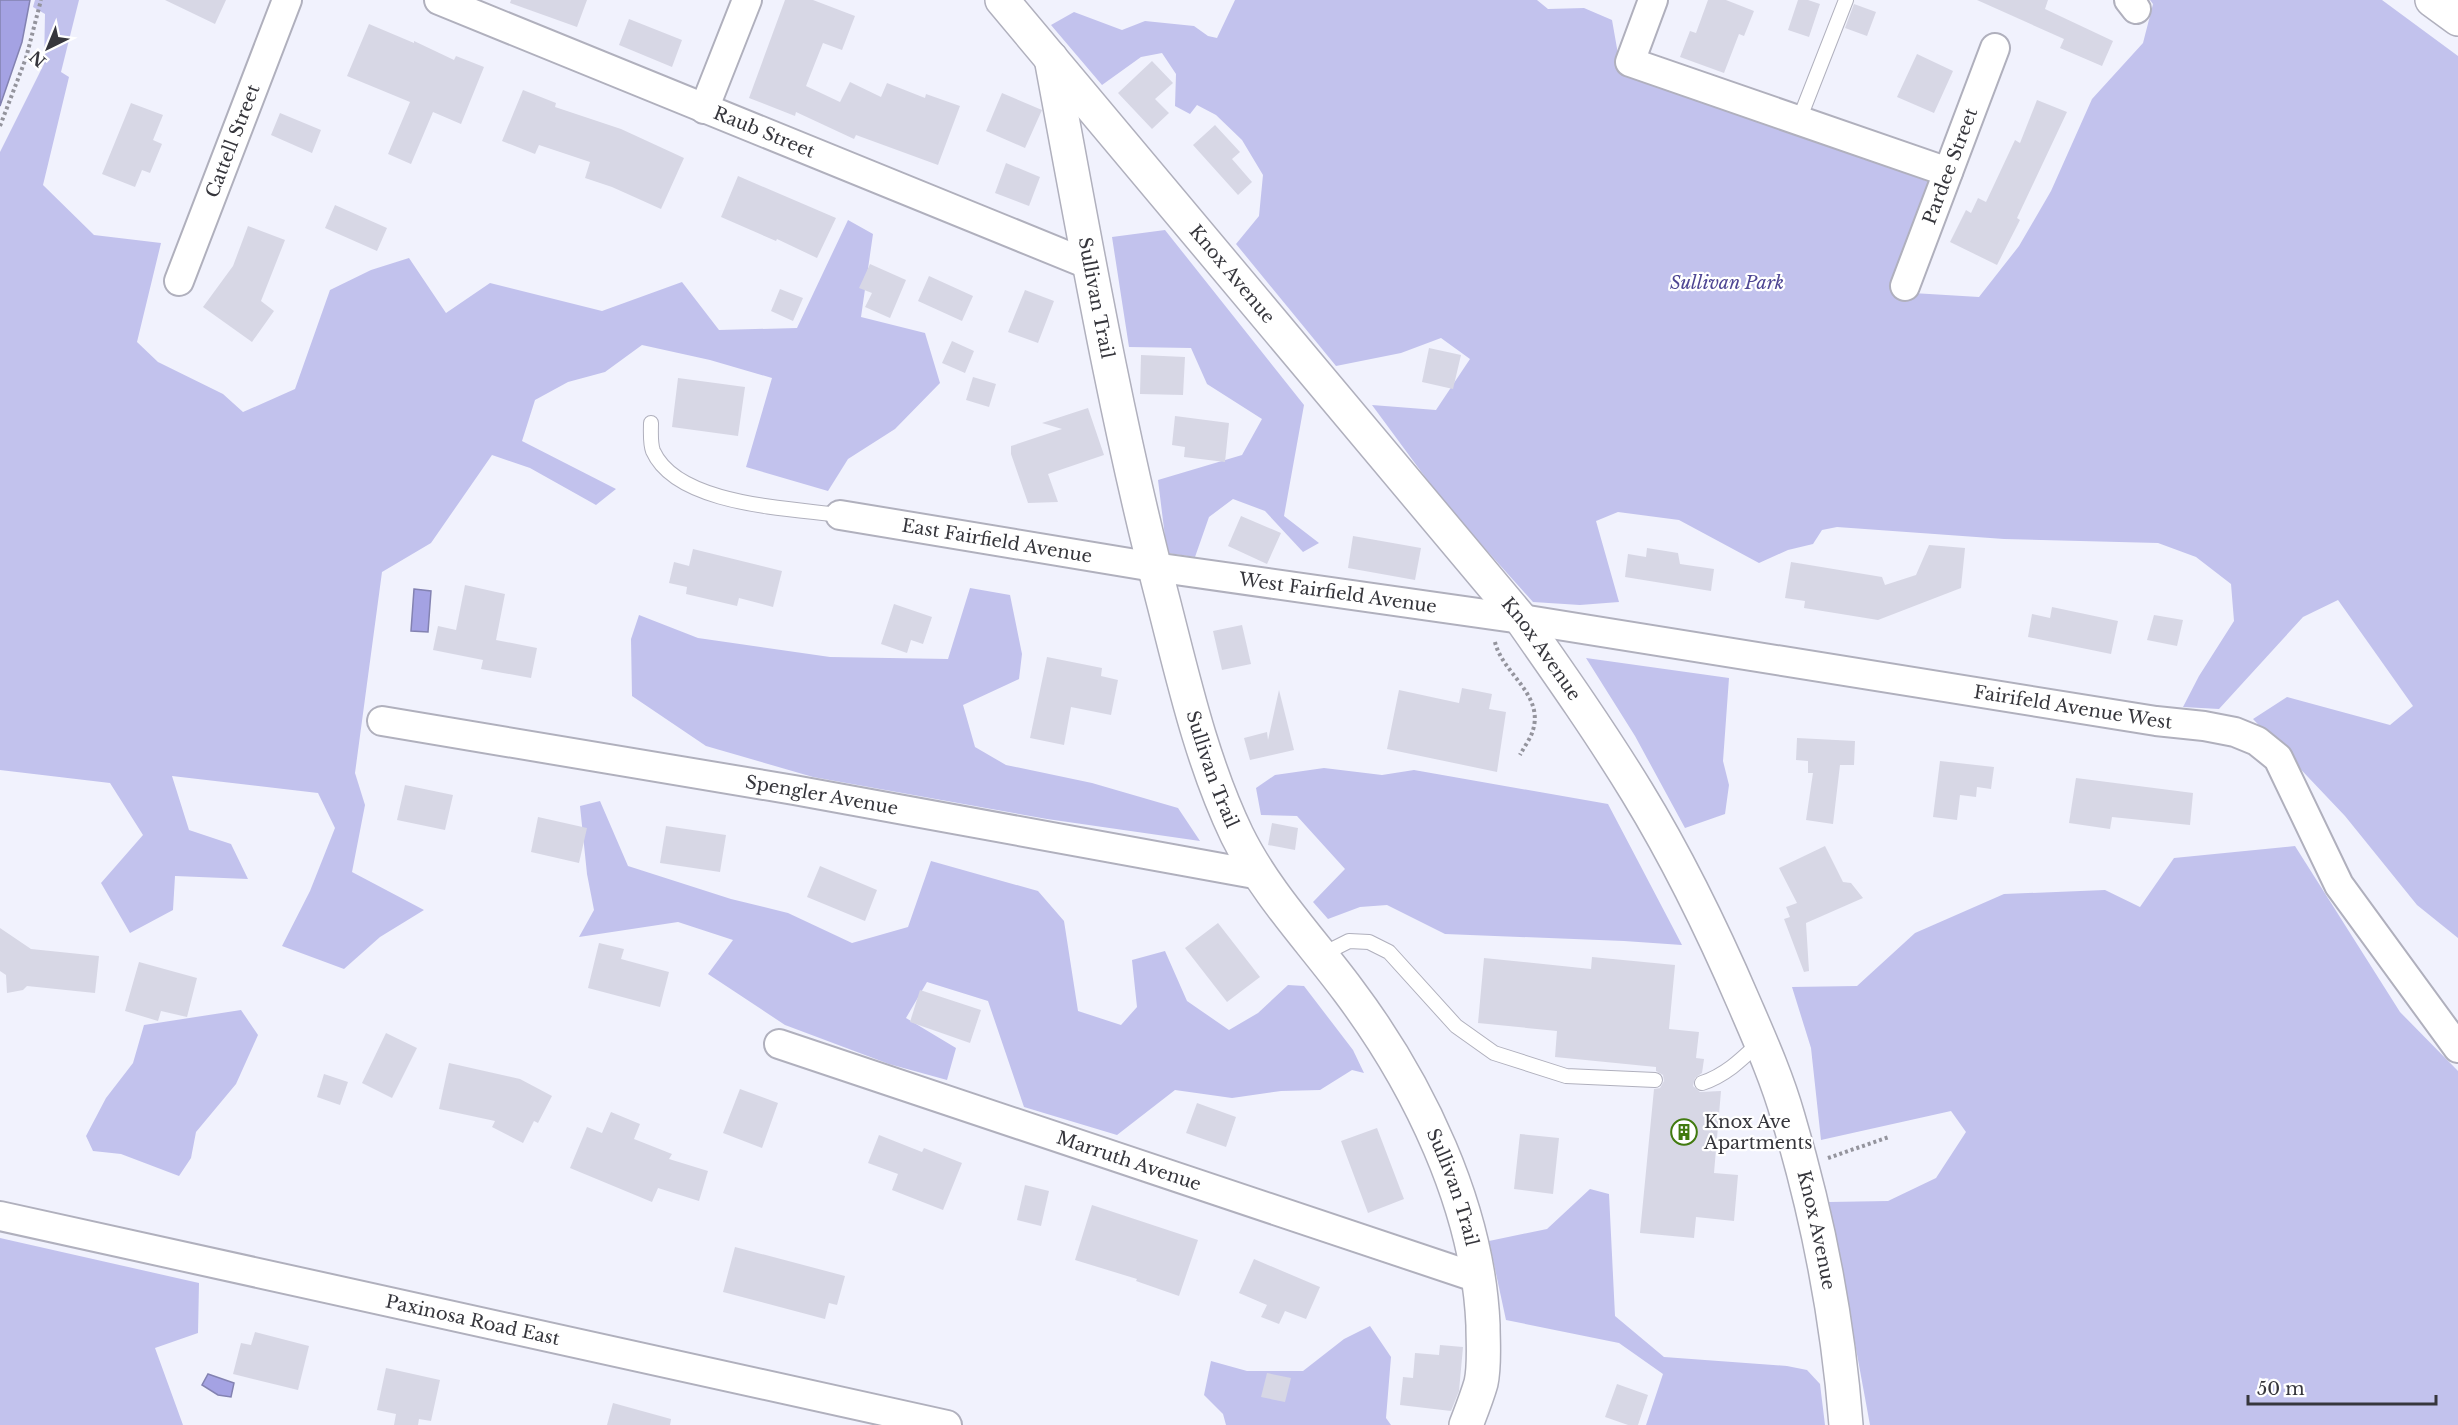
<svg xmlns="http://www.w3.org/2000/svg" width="2458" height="1425" viewBox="0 0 2458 1425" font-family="'Libre Baskerville',serif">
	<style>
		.green { fill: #c2c2ed }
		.water { fill: #a4a2e3; stroke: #8382b1; stroke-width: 1.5 }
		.building { fill: #d7d7e5 }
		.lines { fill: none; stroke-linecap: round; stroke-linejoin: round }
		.service-casing { stroke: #b0b0bd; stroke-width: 16 }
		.minor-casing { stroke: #b0b0bd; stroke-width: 32 }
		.tertiary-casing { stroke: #b0b0bd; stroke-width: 36 }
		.primary-casing { stroke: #b0b0bd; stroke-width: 36 }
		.path { stroke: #94949d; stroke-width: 4; stroke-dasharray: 3 3; stroke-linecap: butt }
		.service { stroke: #fff; stroke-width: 14 }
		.minor { stroke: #fff; stroke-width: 28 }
		.tertiary { stroke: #fff; stroke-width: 33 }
		.primary { stroke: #fff; stroke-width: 33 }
		.labels { text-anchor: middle; stroke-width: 4.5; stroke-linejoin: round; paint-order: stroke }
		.street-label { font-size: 18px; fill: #36363c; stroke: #fff }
		.park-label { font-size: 18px; font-style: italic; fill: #4e4693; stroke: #fff }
		.poi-label { font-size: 18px; fill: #36363c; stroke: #fff; text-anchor: start }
	</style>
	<rect width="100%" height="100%" fill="#f1f2fd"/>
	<path class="green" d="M35 0H79L61 72 69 77 43 185 94 235 161 243 137 342 158 362 223 394 243 412 295 389 330 290 371 270 409 258 446 313 490 283 602 311 682 282 719 330 797 328 848 220 873 234 861 317 925 333 940 383 895 429 848 459 828 491 746 467 772 378 710 360 642 345 605 372 568 382 535 400 522 441 616 489 596 505 530 468 492 455 431 543 382 572 355 773 365 805 352 872 424 910 380 937 344 969 282 946 310 891 335 828 318 793 172 776 189 830 231 844 248 879 175 876 173 910 130 933 101 883 143 835 110 783 0 770V152L44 64 45 14 33 7Z
		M1235 0H1537L1548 9 1584 8 1612 20 1621 71 1935 184 1896 292 1979 297 2019 246 2051 191 2092 99 2143 43 2153 4 2150 0H2382L2458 56V938L2417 905 2345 816 2253 719 2287 697 2390 725 2413 706 2338 600 2303 617 2219 709 2183 707 2199 676 2234 621 2231 584 2196 557 2158 543 2004 539 1837 527 1822 530 1813 544 1788 550 1759 563 1679 520 1618 512 1596 521 1619 602 1580 605 1533 602 1445 504 1372 405 1436 410 1470 359 1441 338 1401 353 1336 366 1236 244 1259 216 1263 175 1242 140 1216 115 1197 105 1190 114 1175 106 1176 74 1162 53 1141 57 1102 85 1051 25 1074 12 1122 30 1145 21 1194 26 1208 36 1217 38Z
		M1165 230 1304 405 1284 516 1319 543 1303 552 1265 511 1233 499 1209 517 1195 557 1167 553 1158 480 1242 455 1262 419 1207 384 1191 348 1129 347 1112 237Z
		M970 588 1010 595 1022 654 1019 679 963 705 975 747 1006 765 1092 783 1178 808 1200 841 1047 819 813 777 706 746 632 696 631 639 639 615 698 638 830 657 948 659Z
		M1586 658 1729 678 1723 761 1729 785 1725 814 1685 828 1635 736Z
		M1324 768 1382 775 1414 770 1608 804 1682 945 1624 941 1445 934 1387 905 1360 907 1328 919 1313 902 1345 869 1297 816 1261 815 1256 788 1275 775Z
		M600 801 628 866 731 899 788 913 852 943 908 927 931 861 1038 891 1064 921 1078 1011 1121 1025 1137 1007 1132 960 1165 951 1187 1001 1229 1030 1258 1013 1288 985 1304 986 1353 1050 1364 1073 1352 1070 1320 1090 1281 1091 1232 1098 1175 1090 1117 1135 1024 1107 988 1001 927 982 906 1018 956 1048 947 1080 889 1064 785 1025 708 974 733 940 678 922 579 937 594 910 587 874 580 806Z
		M2295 846 2400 1012 2458 1071V1425H1870L1829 1202 1888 1201 1936 1178 1966 1132 1951 1111 1821 1140 1811 1048 1792 987 1857 986 1915 933 2004 894 2105 890 2140 907 2174 858Z
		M241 1010 258 1035 236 1084 196 1132 191 1158 179 1176 121 1154 93 1151 86 1136 106 1098 133 1063 144 1025Z
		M1590 1189 1609 1194 1615 1316 1664 1357 1787 1366 1807 1370 1820 1384 1825 1425H1646L1663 1374 1619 1343 1506 1320 1489 1241 1547 1229Z
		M0 1238 199 1283 198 1333 155 1348 183 1425H0Z
		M1370 1326 1391 1357 1386 1418 1391 1425H1226L1223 1414 1204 1395 1211 1361 1247 1371H1303L1344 1339Z"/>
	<path class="water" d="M0 0H30L22 42 0 106Z
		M414 589 431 591 428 632 411 631Z
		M208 1374 234 1383 231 1397 218 1395 202 1385Z"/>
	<path class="building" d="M165 0H226L215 24Z
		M511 0H587L577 27 510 3Z
		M785 0H813L855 16 842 50 823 43 806 86 840 102 850 82 881 97 887 83 925 98 926 94 960 106 938 165 856 135 854 139 796 112 795 116 749 98Z
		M1708 0H1726L1754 11 1744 36 1739 34 1724 73 1680 57 1690 31 1696 33Z
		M1798 0H1808L1820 4 1809 37 1788 30Z
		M1977 0H2048L2045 9 2113 41 2102 66 2060 48 2064 39Z
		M1854 4 1876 12 1867 36 1845 28Z
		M629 19 682 40 672 67 619 45Z
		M369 24 414 43V41L454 60 456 56 484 67 461 124 433 112 411 164 388 154 410 102 347 76Z
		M1917 54 1953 71 1934 113 1897 97Z
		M1152 61 1173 83 1155 99 1169 113 1152 129 1118 93Z
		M523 90 556 103 555 107 621 129 684 158 661 209 612 187 585 178 590 162 539 145 535 154 502 141Z
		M1002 93 1042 110 1025 148 986 131Z
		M2037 100 2067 112 2017 218 2020 220 1997 265 1950 242 1966 210 1971 213 1978 198 1986 202 2015 140 2020 143Z
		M131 103 163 115 153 140 162 144 150 173 142 170 135 187 102 174Z
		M280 113 321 130 312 153 271 135Z
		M1215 125 1240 152 1232 159 1252 182 1238 195 1193 145Z
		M1006 163 1040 177 1029 206 995 193Z
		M738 176 836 218 817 258 777 239 776 241 721 217Z
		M335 205 387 228 377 251 325 228Z
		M248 226 285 240 261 301 274 311 252 342 203 307 233 266Z
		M870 264 906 280 890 318 865 307 872 293 859 288Z
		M929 276 973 296 962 321 918 301Z
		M780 289 803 298 793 321 771 311Z
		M1025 290 1054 301 1038 343 1008 332Z
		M952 341 974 351 965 373 942 363Z
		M1429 348 1461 355 1453 389 1422 382Z
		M1141 355 1185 357 1183 395 1140 394Z
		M973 377 996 384 989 407 966 400Z
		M678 378 745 387 738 436 672 427Z
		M1088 408 1104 455 1048 474 1058 502 1028 503 1011 454V446L1062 429 1042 423Z
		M1175 416 1229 423 1225 462 1184 457 1185 447 1172 445Z
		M1241 516 1281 533 1267 564 1228 546Z
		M1353 536 1421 548 1415 580 1348 568Z
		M1929 545 1965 548 1961 588 1878 620 1804 608 1805 601 1785 598 1791 562 1882 577 1885 585 1916 575Z
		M1647 548 1678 553 1680 564 1714 569 1711 591 1625 577 1628 554 1646 557Z
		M693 549 782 571 773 607 739 598 737 606 686 594 687 587 669 583 674 562 689 566Z
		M465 585 505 594 496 640 537 648 531 678 481 669 483 660 433 650 438 626 456 630Z
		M894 604 932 617 923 644 911 640 907 653 881 644Z
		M2052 607 2118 621 2111 654 2028 637 2032 614 2050 618Z
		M2154 615 2183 620 2177 646 2147 640Z
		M1242 625 1251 664 1222 670 1213 631Z
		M1047 657 1102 668 1101 676 1118 680 1111 715 1071 707 1064 745 1030 738Z
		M1462 688 1492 694 1489 709 1506 712 1497 772 1387 749 1399 690 1459 703Z
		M1279 690 1294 750 1250 760 1244 738 1267 732 1268 740Z
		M1797 738 1855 741 1854 765H1840L1833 824 1806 820 1813 773H1808V761L1796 760Z
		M1940 761 1994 767 1991 789 1977 787 1976 797 1960 795 1957 820 1933 817Z
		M2076 778 2193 793 2190 825 2112 817 2110 829 2069 823Z
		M405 785 453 795 445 830 397 820Z
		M538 817 587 828 579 863 531 852Z
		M1272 823 1298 828 1295 850 1268 845Z
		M666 826 726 835 720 872 660 863Z
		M1825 846 1843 882 1851 883 1863 898 1806 923 1809 971 1804 972 1784 919 1790 917 1786 907 1797 903 1779 868Z
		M820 866 877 890 865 921 807 897Z
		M1218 923 1260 977 1227 1002 1185 948Z
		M0 928 31 949 99 956 95 993 27 986 23 990 7 993 6 975 0 971Z
		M599 943 624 949 621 959 669 972 660 1007 588 988Z
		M1592 957 1675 965 1669 1029 1699 1032 1696 1058 1704 1059 1702 1073 1695 1078 1693 1086 1700 1092 1721 1091 1714 1173 1738 1175 1734 1221 1696 1217 1694 1238 1640 1233 1654 1089 1660 1088 1664 1081 1663 1075 1656 1071V1067L1555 1057 1557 1031 1478 1023 1484 958 1591 969Z
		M139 962 197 978 187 1017 161 1011 158 1021 125 1011Z
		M920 990 981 1010 970 1043 910 1022Z
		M386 1033 417 1048 392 1098 362 1083Z
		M449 1063 520 1079 552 1096 538 1123 534 1121 523 1143 492 1127 495 1121 439 1109Z
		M324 1074 348 1082 340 1105 317 1097Z
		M740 1089 778 1103 762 1148 723 1133Z
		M1197 1103 1236 1117 1226 1147 1186 1133Z
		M611 1112 640 1124 634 1139 672 1154 669 1159 708 1171 699 1201 658 1188 652 1202 570 1168 587 1127 602 1133Z
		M1377 1128 1404 1199 1368 1213 1341 1141Z
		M1520 1134 1559 1138 1553 1194 1514 1189Z
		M879 1135 922 1152 924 1148 962 1163 943 1210 892 1190 898 1174 868 1163Z
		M1025 1185 1049 1191 1041 1226 1017 1220Z
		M1092 1205 1198 1240 1179 1296 1136 1281 1137 1279 1075 1260Z
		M735 1247 845 1276 837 1305 829 1303 825 1319 723 1292Z
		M1254 1259 1320 1287 1306 1319 1285 1311 1279 1324 1261 1317 1267 1305 1239 1293Z
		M255 1332 309 1346 298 1390 233 1374 241 1343 251 1345Z
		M1440 1345 1463 1347 1459 1391 1451 1411 1400 1405 1403 1377 1413 1378 1415 1353 1439 1355Z
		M386 1368 440 1380 431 1421 419 1419 418 1425H394L396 1414 377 1410Z
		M1267 1373 1291 1378 1285 1402 1261 1397Z
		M1617 1384 1648 1395 1638 1425H1628L1605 1417Z
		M613 1403 671 1419 670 1425H607Z"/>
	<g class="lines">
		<g class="service-casing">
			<path id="service" d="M1799 120 1846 0
				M651 423C651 431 650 443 653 451 677 505 787 508 840 515
				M1321 955 1349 941 1369 942 1389 952 1456 1026 1494 1053 1566 1076 1655 1080
				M1702 1083C1726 1075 1742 1059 1760 1042"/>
		</g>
		<g class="minor-casing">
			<g id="minor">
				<path id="s1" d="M439 0 1090 265"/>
				<path d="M1653 0 1630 62 1948 172"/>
				<path d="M2129 0 2136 9"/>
				<path d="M704 109 747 0"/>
				<path id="s2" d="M179 281 287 0"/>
				<path id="s3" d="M1905 286 1995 48"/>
				<path id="s4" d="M840 515 1154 567 1521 619 2156 721 2204 726 2235 732 2257 741 2278 758 2339 885 2458 1048"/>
				<path id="s5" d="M382 721 794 790 1260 875"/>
				<path id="s6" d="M779 1044 1478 1278"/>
				<path id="s7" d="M0 1216 947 1425"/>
			</g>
		</g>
		<g class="tertiary-casing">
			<g id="tertiary">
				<path id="s8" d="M1051 58C1085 241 1117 425 1164 604 1184 682 1202 762 1237 835 1265 892 1310 939 1348 990 1418 1083 1478 1206 1483 1325 1483 1344 1485 1365 1481 1383 1477 1397 1471 1412 1466 1425"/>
			</g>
		</g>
		<g class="primary-casing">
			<g id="primary">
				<path id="s9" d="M1002 0 1521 619C1561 676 1601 733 1637 792 1678 859 1713 931 1744 1003 1760 1040 1777 1078 1788 1117 1818 1217 1838 1321 1846 1425"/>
				<path d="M2432 0 2458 19"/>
			</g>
		</g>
		<path class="path" d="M0 126 26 58 41 0
			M1495 642C1502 673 1544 694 1533 730 1531 738 1524 747 1520 755
			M1828 1158 1889 1137"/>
		<use href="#service" class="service"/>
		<use href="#minor" class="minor"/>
		<use href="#tertiary" class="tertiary"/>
		<use href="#primary" class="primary"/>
	</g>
	<defs>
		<g id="building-ring" transform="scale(1.35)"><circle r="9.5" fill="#fff" stroke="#417a0f" stroke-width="1.5"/><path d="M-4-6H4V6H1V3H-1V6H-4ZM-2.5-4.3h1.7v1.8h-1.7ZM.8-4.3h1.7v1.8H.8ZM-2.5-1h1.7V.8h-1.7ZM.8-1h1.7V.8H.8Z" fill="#417a0f"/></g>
	</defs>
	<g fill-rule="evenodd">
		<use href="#building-ring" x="1684" y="1132"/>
	</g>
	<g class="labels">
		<g class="street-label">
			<text dy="6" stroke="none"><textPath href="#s1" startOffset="351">Raub Street</textPath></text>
			<text dy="6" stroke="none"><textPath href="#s2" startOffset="150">Cattell Street</textPath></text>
			<text dy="6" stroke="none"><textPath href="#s3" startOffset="128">Pardee Street</textPath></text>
			<text dy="6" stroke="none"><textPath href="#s9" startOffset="358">Knox Avenue</textPath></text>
			<text dy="6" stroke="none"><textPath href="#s8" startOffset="244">Sullivan Trail</textPath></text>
			<text dy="6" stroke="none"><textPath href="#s4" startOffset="159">East Fairfield Avenue</textPath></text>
			<text dy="6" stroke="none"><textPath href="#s4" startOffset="504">West Fairfield Avenue</textPath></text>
			<text dy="6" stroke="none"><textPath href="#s9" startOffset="844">Knox Avenue</textPath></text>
			<text dy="6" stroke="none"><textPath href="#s4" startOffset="1248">Fairifeld Avenue West</textPath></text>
			<text dy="6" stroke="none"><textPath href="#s8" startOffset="730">Sullivan Trail</textPath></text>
			<text dy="6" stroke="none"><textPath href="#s5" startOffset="446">Spengler Avenue</textPath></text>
			<text dy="6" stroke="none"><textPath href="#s6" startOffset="369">Marruth Avenue</textPath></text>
			<text dy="6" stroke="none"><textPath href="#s8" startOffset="1216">Sullivan Trail</textPath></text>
			<text dy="6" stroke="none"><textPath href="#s9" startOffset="1492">Knox Avenue</textPath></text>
			<text dy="6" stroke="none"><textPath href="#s7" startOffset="484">Paxinosa Road East</textPath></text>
		</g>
		<g class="park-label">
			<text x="1727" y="289">Sullivan Park</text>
		</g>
		<g class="poi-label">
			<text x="1704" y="1128">Knox Ave<tspan x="1704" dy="21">Apartments</tspan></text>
		</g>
	</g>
	<g transform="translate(48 48) rotate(223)" stroke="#ffffff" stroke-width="4.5" paint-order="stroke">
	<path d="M0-4.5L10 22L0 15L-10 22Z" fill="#36363c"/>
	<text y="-9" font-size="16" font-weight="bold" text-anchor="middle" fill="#36363c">N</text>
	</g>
	<path d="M2248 1395v9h188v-9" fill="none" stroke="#36363c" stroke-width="3"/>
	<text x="2257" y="1395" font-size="18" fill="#36363c" stroke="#ffffff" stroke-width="4.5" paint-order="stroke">50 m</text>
</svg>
